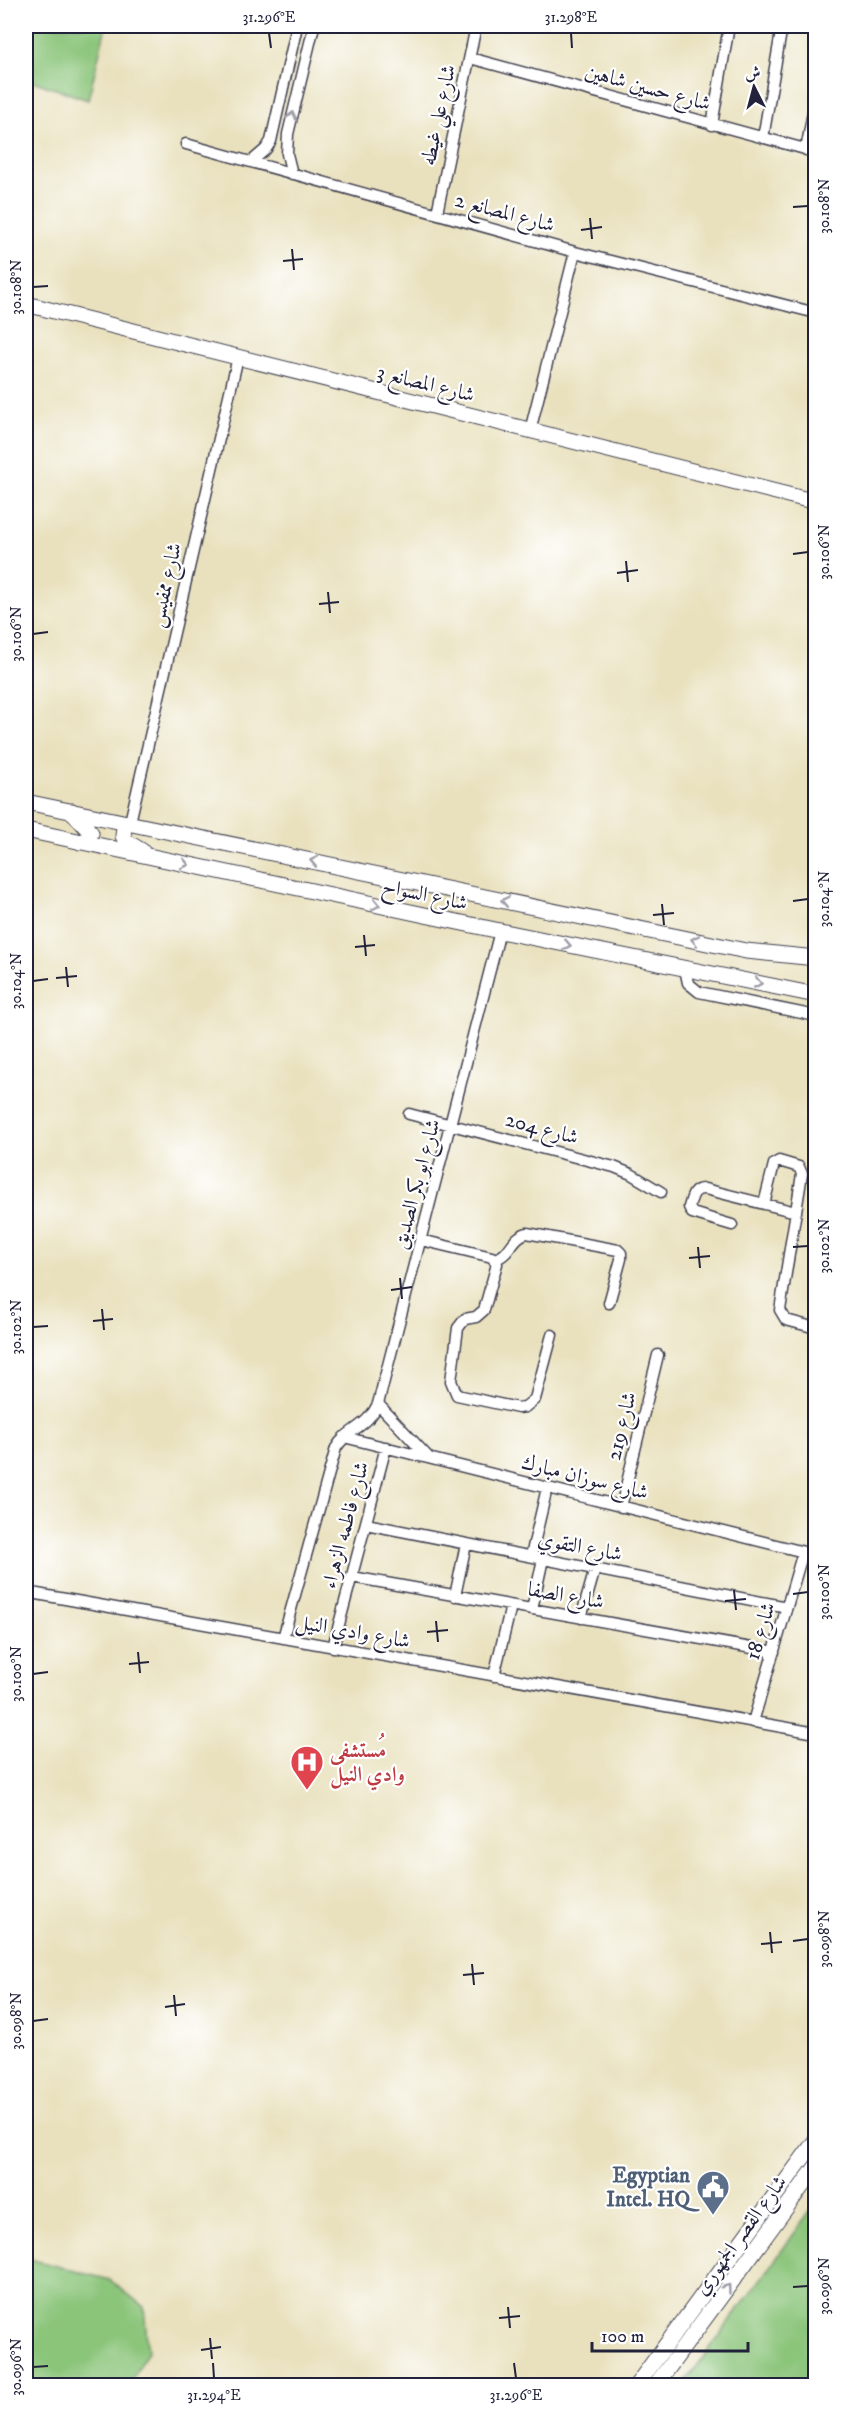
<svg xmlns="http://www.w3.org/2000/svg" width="841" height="2411" viewBox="0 0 841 2411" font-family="'IM FELL DW Pica',Amiri,serif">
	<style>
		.green { fill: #8bc57a; stroke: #56745a; stroke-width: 1.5 }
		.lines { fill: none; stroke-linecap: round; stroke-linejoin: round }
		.street-casing { stroke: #403f4f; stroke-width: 13 }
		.secondary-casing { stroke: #403f4f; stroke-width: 17 }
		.street { stroke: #fff; stroke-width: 10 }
		.secondary { stroke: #fff; stroke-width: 15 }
		.oneway { stroke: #9c9ca7 }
		.ticks { fill: none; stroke: #22223b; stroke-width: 2 }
		.labels { text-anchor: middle; stroke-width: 4.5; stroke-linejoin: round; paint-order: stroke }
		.street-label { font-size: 21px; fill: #22223b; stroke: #fff }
		.health-label { font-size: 21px; font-weight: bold; fill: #be3a42; stroke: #fff; text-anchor: start }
		.service-label { font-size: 21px; font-weight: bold; fill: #4e5e75; stroke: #fff; text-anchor: end }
		.neatline { fill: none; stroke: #22223b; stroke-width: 2 }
		.ticks-label { font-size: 15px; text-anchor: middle; fill: #22223b }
	</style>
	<rect width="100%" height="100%" fill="#fff"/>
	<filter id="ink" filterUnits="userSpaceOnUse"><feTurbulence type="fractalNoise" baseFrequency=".0167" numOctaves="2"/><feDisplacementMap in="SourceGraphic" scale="12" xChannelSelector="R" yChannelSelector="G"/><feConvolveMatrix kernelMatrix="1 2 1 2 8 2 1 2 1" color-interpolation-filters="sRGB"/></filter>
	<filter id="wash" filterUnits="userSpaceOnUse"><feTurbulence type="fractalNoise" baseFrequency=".008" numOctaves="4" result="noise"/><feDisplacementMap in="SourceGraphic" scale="24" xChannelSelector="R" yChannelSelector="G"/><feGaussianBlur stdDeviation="1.35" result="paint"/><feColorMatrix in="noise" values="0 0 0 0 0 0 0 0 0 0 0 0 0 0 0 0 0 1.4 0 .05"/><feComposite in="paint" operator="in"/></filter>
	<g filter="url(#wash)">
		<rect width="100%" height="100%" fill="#e9e1be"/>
		<path class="green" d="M26 26H106L88 100 26 79Z
			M815 2205V2385H683Z
			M26 2258 110 2280 144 2307 148 2351 132 2381 123 2385H44L26 2380Z"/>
	</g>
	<g filter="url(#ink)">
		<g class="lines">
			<g class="street-casing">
				<path id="street" d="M470 58 816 152
					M712 125 729 26
					M763 138 782 26
					M186 144 575 252 816 313
					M806 150 816 96
					M251 162 266 149 271 141 297 26
					M292 174 287 154 288 134 314 26
					M437 213 476 26
					M530 431 575 252
					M130 822 238 357
					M685 969 688 983 699 992 816 1016
					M409 1114 614 1167 631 1174 661 1192
					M764 1204 774 1164 779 1161 799 1167 802 1174 780 1310 786 1320 816 1328
					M732 1225 692 1213 689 1207C692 1197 693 1188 705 1189L796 1212
					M421 1240 492 1257 497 1264 484 1310 476 1317 465 1319 458 1328 451 1381 457 1395 518 1408 525 1407 535 1399 552 1335
					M495 1259C511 1255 511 1237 527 1233L618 1250 621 1253V1259L609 1303
					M378 1404 429 1458
					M344 1437 816 1555
					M621 1507 658 1355
					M366 1524 787 1607
					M531 1556 547 1488
					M352 1577 774 1652
					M26 1592 816 1733
					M455 1596 466 1544
					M532 1609 543 1559
					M581 1618 595 1569
					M283 1638 336 1448C347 1429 367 1428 378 1404L500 931
					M333 1647 386 1447
					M494 1676 511 1606
					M753 1722 803 1552"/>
			</g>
			<g class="secondary-casing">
				<path id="secondary" d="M26 304 816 502
					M26 802 746 951 816 958
					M72 811 91 833 88 840 80 842
					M130 822 124 826 123 836 127 842 142 851
					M26 830 500 931 816 995
					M636 2386 816 2140
					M655 2386 816 2167"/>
			</g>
			<use href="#street" class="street"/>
			<use href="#secondary" class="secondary"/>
		</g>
		<defs><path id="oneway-chevron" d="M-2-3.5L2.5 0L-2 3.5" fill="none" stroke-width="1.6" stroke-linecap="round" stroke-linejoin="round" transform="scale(1.5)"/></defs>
		<g class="oneway">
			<use href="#oneway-chevron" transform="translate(292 116) rotate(-77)"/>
			<use href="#oneway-chevron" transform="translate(314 861) rotate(-168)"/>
			<use href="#oneway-chevron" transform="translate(185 864) rotate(13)"/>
			<use href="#oneway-chevron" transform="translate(505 901) rotate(-168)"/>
			<use href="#oneway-chevron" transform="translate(376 905) rotate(12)"/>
			<use href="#oneway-chevron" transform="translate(695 940) rotate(-168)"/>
			<use href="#oneway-chevron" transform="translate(567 945) rotate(11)"/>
			<use href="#oneway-chevron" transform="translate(758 983) rotate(11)"/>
			<use href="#oneway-chevron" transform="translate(727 2288) rotate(-54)"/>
		</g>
	</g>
	<path class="ticks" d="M269 33 271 48M571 33 572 48M793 207 808 206M590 218 592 239M581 230 602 227M292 249 294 270M283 261 303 259M33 287 48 286M793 554 808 552M626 561 628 582M617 573 638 570M328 592 330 613M319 604 339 602M33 634 48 632M793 901 808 899M662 904 664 925M653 915 674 913M364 935 366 956M355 947 375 945M66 967 68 987M56 978 77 976M33 981 48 979M698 1247 700 1268M793 1247 808 1246M689 1258 710 1256M400 1278 402 1299M391 1290 412 1287M102 1309 104 1330M93 1321 113 1319M33 1327 48 1326M734 1590 736 1610M793 1594 808 1592M725 1601 746 1599M436 1621 438 1642M427 1632 448 1630M138 1652 140 1673M129 1664 149 1662M33 1674 48 1672M770 1932 772 1953M793 1941 808 1939M761 1944 782 1942M472 1964 474 1985M463 1975 484 1973M174 1995 176 2016M165 2007 185 2004M33 2021 48 2019M793 2287 808 2286M508 2307 510 2328M499 2318 520 2316M210 2338 212 2359M201 2350 221 2347M213 2363 214 2378M514 2363 516 2378M33 2367 48 2366"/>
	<defs>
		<g id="hospital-pin" transform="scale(1.725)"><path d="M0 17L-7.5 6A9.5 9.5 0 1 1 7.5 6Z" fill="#e0444e" stroke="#fff"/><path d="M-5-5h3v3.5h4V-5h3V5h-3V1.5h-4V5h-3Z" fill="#fff"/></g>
		<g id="civic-pin" transform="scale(1.725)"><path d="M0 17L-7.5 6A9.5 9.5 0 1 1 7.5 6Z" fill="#5c6f8a" stroke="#fff"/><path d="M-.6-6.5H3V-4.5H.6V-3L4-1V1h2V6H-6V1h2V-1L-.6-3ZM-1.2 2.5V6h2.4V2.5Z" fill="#fff"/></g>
	</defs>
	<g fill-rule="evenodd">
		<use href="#hospital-pin" x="307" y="1762"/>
		<use href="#civic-pin" x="713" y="2187"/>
	</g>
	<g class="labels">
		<g class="street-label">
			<text transform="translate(648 87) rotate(15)" y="7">شارع حسين شاهين</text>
			<text transform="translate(438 115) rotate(-78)" y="7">شارع علي غيطه</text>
			<text transform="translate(505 212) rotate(15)" y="7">شارع المصانع 2</text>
			<text transform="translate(426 383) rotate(14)" y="7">شارع المصانع 3</text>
			<text transform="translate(165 585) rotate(-77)" y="7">شارع ممفيس</text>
			<text transform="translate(425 894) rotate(12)" y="7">شارع السواح</text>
			<text transform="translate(542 1128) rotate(15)" y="7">شارع 204</text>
			<text transform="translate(416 1184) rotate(-75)" y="7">شارع ابو بكر الصديق</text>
			<text transform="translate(621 1426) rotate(-76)" y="7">شارع 219</text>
			<text transform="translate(585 1477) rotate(14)" y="7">شارع سوزان مبارك</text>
			<text transform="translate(345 1525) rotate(-75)" y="7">شارع فاطمه الزهراء</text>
			<text transform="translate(580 1546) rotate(11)" y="7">شارع التقوي</text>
			<text transform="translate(566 1595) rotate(10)" y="7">شارع الصفا</text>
			<text transform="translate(353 1631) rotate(10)" y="7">شارع وادي النيل</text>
			<text transform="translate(760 1631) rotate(-73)" y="7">شارع 18</text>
			<text transform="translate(740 2235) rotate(-54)" y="7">شارع القصر الجمهوري</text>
		</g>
		<g class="health-label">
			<text x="330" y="1757">مُستشفى<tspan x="330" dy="24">وادي النيل</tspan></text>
		</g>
		<g class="service-label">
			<text x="690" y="2182">Egyptian<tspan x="690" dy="24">Intel. HQ</tspan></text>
		</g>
	</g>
	<rect width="841" height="2411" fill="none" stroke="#fff" stroke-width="66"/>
	<g transform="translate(754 87) rotate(354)" stroke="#ffffff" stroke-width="4.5" paint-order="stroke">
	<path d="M0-4.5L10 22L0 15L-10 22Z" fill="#22223b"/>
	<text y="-9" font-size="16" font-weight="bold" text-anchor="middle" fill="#22223b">ش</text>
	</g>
	<path d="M592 2342v9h156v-9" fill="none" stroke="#22223b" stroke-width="3"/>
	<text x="601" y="2342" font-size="18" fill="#22223b" stroke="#ffffff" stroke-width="4.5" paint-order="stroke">100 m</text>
	<rect x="33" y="33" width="775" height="2345" class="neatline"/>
	<g class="ticks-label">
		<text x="269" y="22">31.296°E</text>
		<text x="571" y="22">31.298°E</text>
		<text transform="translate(824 206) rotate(-90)" y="5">30.108°N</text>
		<text transform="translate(16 287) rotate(-90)" y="5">30.108°N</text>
		<text transform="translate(824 552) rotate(-90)" y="5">30.106°N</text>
		<text transform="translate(16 634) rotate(-90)" y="5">30.106°N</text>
		<text transform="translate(824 899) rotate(-90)" y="5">30.104°N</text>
		<text transform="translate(16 981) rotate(-90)" y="5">30.104°N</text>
		<text transform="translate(824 1246) rotate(-90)" y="5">30.102°N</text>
		<text transform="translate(16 1327) rotate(-90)" y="5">30.102°N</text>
		<text transform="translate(824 1592) rotate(-90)" y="5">30.100°N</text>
		<text transform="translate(16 1674) rotate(-90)" y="5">30.100°N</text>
		<text transform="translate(824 1939) rotate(-90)" y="5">30.098°N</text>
		<text transform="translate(16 2021) rotate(-90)" y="5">30.098°N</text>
		<text transform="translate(824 2286) rotate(-90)" y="5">30.096°N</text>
		<text transform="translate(16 2367) rotate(-90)" y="5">30.096°N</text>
		<text x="214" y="2400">31.294°E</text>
		<text x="516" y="2400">31.296°E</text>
	</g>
</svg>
